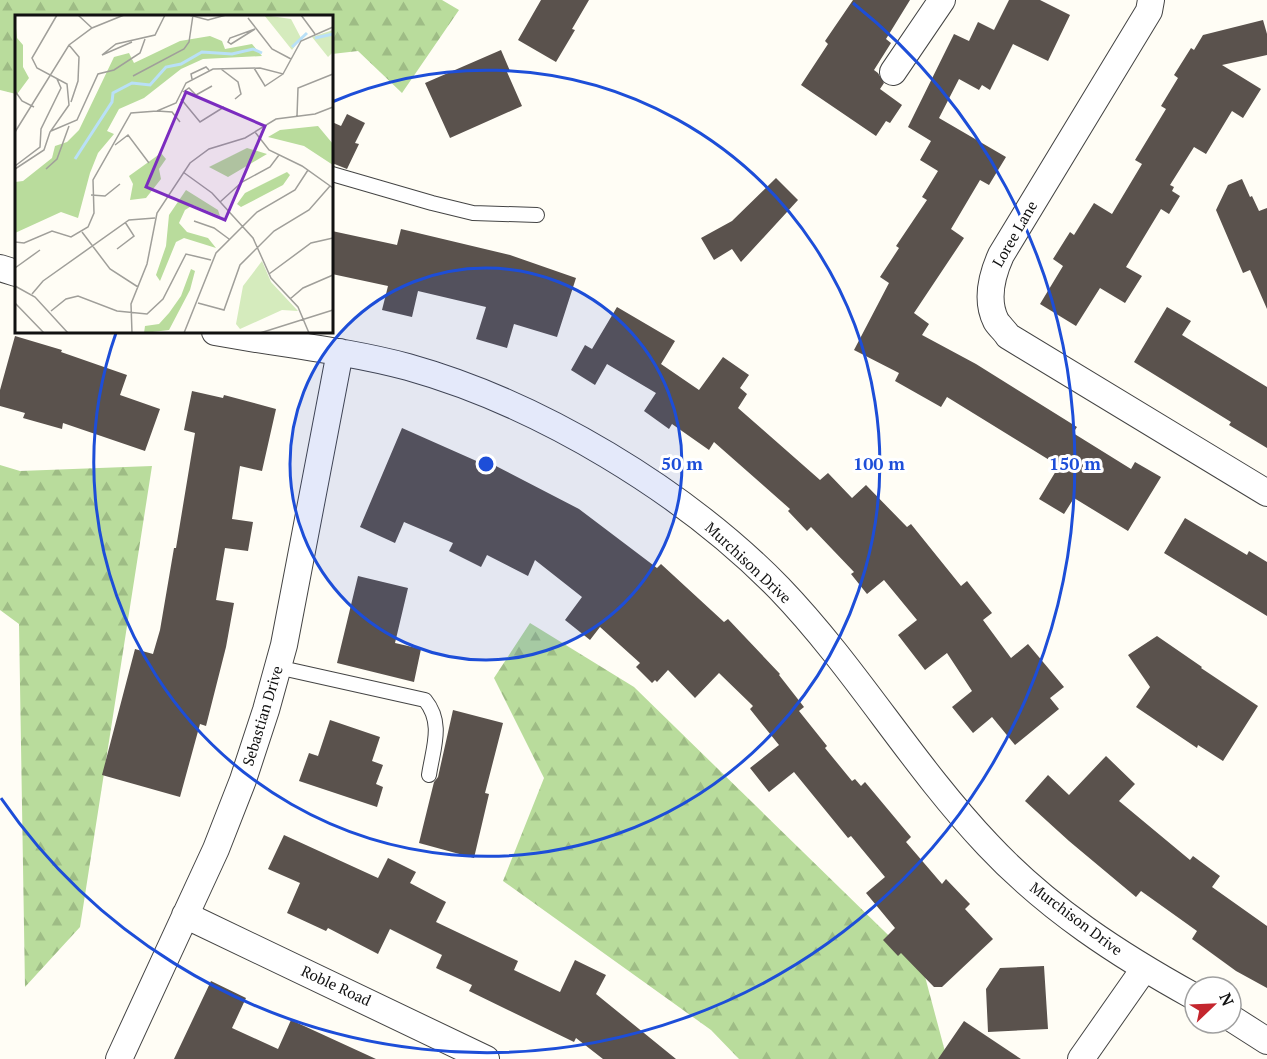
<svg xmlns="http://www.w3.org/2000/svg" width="1267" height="1059" viewBox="0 0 1267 1059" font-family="'PT Serif',serif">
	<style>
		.forest { fill: url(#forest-firs) }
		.building { fill: #5a524d }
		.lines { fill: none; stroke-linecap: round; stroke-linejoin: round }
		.lane-casing { stroke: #444; stroke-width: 16 }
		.street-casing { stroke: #444; stroke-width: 28 }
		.lane { stroke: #fff; stroke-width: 14 }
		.street { stroke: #fff; stroke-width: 26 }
		.ring { fill: none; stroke: #1d4ed8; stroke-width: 3 }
		.labels { text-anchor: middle; stroke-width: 6; stroke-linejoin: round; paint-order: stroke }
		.street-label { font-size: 15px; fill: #111; stroke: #fff }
		.inset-river { fill: none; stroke: #b9e0f7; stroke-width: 3 }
		.inset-road { fill: none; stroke: #a09f9a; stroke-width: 1.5 }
		.view { fill: #7b2cbf; fill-opacity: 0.15; stroke: #7b2cbf; stroke-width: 3 }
		.inset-edge { fill: none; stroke: #111; stroke-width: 3 }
		.centre { fill: #1d4ed8; stroke: #fff; stroke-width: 3 }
		.ring-label { font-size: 18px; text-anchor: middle; font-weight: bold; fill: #1d4ed8; stroke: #fff; stroke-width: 6; stroke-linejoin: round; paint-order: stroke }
	</style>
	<defs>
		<pattern id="forest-firs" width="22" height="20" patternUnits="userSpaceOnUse" patternTransform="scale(1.5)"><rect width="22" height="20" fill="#b9dc9c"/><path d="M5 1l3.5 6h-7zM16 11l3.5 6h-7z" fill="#9ebc85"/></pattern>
	</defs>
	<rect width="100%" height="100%" fill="#fffdf5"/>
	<path class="forest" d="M0 0H442L459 10 402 93 358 51 332 54V16H16V94L0 90Z
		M0 465 20 471 152 466 80 927 25 987 19 624 0 610Z
		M530 623 634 687 923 969 947 1059H739L711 1030 503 881 544 778 494 678Z"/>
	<path class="building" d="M541 0H589L572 29 575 30 556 62 518 40Z
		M853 0H910L886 39 891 43 874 70 878 73 884 83 880 89 902 105 890 123 886 121 876 136 801 85 828 44 825 41Z
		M1009 0H1040L1070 15 1048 61 1013 44 990 90 982 85 979 90 959 79 939 118 1006 157 989 185 980 180 951 229 964 238 914 313 929 324 922 335 976 364 1077 427 1073 433 1131 469 1135 462 1161 477 1128 531 1074 498 1064 514 1039 499 1059 466 947 397 941 407 895 381 899 373 854 350 889 283 880 277 899 248 896 246 927 200 922 197 938 171 920 160 931 141 908 127 954 34 969 41 978 22 994 30Z
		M1263 20 1267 34V55L1222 65 1261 89 1243 118 1232 111 1206 154 1194 147 1170 185 1174 187 1172 191 1180 196 1169 214 1161 209 1126 267 1142 276 1125 303 1100 288 1076 326 1040 304 1063 266 1053 259 1070 232 1074 235 1094 203 1112 214 1142 164 1135 160 1166 109 1161 106 1178 78 1174 75 1191 48 1194 50 1203 35Z
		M501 50 510 71 507 72 522 106 450 138 425 83Z
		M347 114 365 123 355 143 359 144 347 169 332 163V122L341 126Z
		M776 178 798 200 741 262 732 249 714 260 701 238 732 221Z
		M1242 179 1250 197 1252 196 1259 211 1267 208V309L1250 270 1243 273 1216 210 1228 185Z
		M401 229 510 255 576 278 557 337 514 324 507 348 476 339 486 307 418 291 412 317 382 310 388 286 332 274V231L397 245Z
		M617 307 675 341 661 364 699 390 723 357 749 375 740 388 747 394 738 408 820 480 828 473 852 498 866 485 907 527 911 524 961 586 967 581 992 613 983 620 1011 658 1028 644 1064 687 1050 698 1059 709 1015 745 992 717 973 733 952 707 972 691 947 653 925 670 898 635 917 620 884 580 867 594 851 574 854 572 811 527 807 531 788 511 790 509 714 442 709 450 672 424 669 429 644 411 656 393 607 364 595 385 571 370 585 345 592 349Z
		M1167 307 1191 321 1182 335 1267 387V448L1229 425 1231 422 1134 362Z
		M15 336 62 350 61 352 127 375 120 395 160 409 145 451 63 423 62 429 23 418 25 413 0 406V390Z
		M192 391 223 398 224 395 276 409 262 471 240 466 232 519 253 522 248 551 225 548 216 600 234 603 226 647 206 726 200 724 180 797 102 775 135 649 153 654 160 630 174 548H176L195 433 184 430Z
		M402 428 490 467 492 464 579 509 657 568 661 564 724 622 728 619 780 674 779 675 804 707 799 711 827 746 825 748 852 781 855 779 861 786 865 782 911 837 906 842 942 884 946 879 970 904 965 909 993 939 942 987H934L901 953 898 956 883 940 895 928 866 893 885 877 851 836 848 838 794 772 769 792 750 768 779 745 750 709 753 706 719 673 695 698 668 670 657 682 655 680 652 683 636 667 640 663 600 627 590 640 565 620 582 597 535 560 528 576 487 555 481 567 449 551 453 543 404 522 395 543 360 527Z
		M1185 518 1247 555 1249 551 1267 562V616L1164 553Z
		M358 576 408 588 395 643 421 649 414 682 337 663Z
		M1157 636 1202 667 1201 668 1258 706 1223 761 1198 745 1197 748 1136 707 1150 687 1128 655Z
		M453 710 503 723 485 793 489 794 474 858 419 843 434 782 438 777Z
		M330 720 380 737 372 761 383 765 376 784 383 787 377 807 299 781 309 753 318 756Z
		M1106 756 1135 784 1119 801 1190 860 1193 856 1220 876 1212 887 1267 926V988L1236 971 1192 939 1197 931 1141 891 1136 897 1069 841 1025 801 1048 775 1069 795Z
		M284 835 378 878 388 858 416 872 410 883 446 902 436 922 518 961 514 970 560 992 575 960 606 975 596 994 676 1059H603L576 1038 574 1042 469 991 472 985 436 968 442 955 390 929 378 954 328 928 326 931 287 913 300 883 268 869Z
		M1044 966 1048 1029 988 1032 986 989 1000 968Z
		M211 981 246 998 232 1028 278 1049 291 1020 376 1059H174Z
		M964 1021 1021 1059H938Z"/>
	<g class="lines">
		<g class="lane-casing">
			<path id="lane" d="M332 174 432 203 473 213 537 215
				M277 667 425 700C444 723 433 748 429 775"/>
		</g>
		<g class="street-casing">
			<path id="street" d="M1151 0 1149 11 1001 255C992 275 985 299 996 321 999 326 1005 331 1008 336L1267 493
				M893 72 942 0
				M0 268 16 273
				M215 332C279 344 345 350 408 367 540 404 684 491 779 588 856 668 912 765 988 845 1048 909 1119 955 1195 997
				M185 915 486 1059
				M1231 1018 1267 1041
				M119 1059 216 849 243 780 266 710 284 645 340 352
				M1081 1059 1144 969"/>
		</g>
		<use href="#lane" class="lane"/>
		<use href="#street" class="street"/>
	</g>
	<circle cx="486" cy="464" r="196" fill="#1d4ed8" fill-opacity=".12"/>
	<g class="ring">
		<circle cx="486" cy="464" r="196"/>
		<path d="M332 102A393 393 0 1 1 116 333"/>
		<path d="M853 3A589 589 0 1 1 1 798"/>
	</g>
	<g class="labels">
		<g class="street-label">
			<text transform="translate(1015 234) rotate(-60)" y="5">Loree Lane</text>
			<text transform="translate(748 563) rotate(43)" y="5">Murchison Drive</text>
			<text transform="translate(263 716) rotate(-73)" y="5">Sebastian Drive</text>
			<text transform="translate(1076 919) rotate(37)" y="5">Murchison Drive</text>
			<text transform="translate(336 986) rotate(25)" y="5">Roble Road</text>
		</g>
	</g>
	<g transform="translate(15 15)">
		<rect width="318" height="318" fill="#fffdf5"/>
		<path d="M0 3 2 23 8 30V52L14 63 0 82ZM195 21 207 26 210 34 237 29 247 41 188 44 166 54 129 83 104 94 92 116 99 119 83 138 75 158 63 203 46 197 0 218V167L8 166 37 143 40 131 52 127 64 115 99 42 114 38 119 48 165 26ZM303 111 318 129V150L289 131 253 122 265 115ZM232 133 252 139 213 162 194 152ZM146 138 151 144 144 154 146 164 131 183 115 185 118 169 114 161ZM272 157 275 160 268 170 226 192 222 189 230 178ZM171 175 203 195 205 201 178 190 170 195 164 208 172 217 193 223 201 233 169 223 161 227 145 266 141 260 151 231 154 200ZM176 254 180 256 175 275 154 315 129 318 130 311 144 309 154 298 166 281Z" fill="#b9dc9c"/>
		<path d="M249 0 276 4 286 23 277 35ZM318 15V37L313 42 297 22ZM247 246 256 267 283 296 267 295 225 314 221 309 228 271Z" fill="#d5ebbd"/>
		<path class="inset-river" d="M300 23 318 19M277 32 292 18M60 144 97 87 98 78 117 68 135 70 151 52 166 49 187 37 217 39 238 34 247 38"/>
		<path class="inset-road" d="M63 0 77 13M174 0 193 5 211 0M286 0 300 19M233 3 257 34 276 44M240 14 216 29 213 27 215 23ZM117 27 87 40 101 29 140 20 150 0M54 30 64 42 63 66 56 87M239 53 250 71 268 59M206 54 223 67 226 79 220 84M118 61 169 34 174 27 178 0M177 64 176 59 191 52 194 55M0 76 7 86 19 92M168 77 174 73 181 80 197 71M166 84 185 107 209 92M142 96 157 97 165 107M282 101 283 73 318 59M36 116 62 105 83 59 99 55 125 38 130 24M0 117 54 30 77 13 109 0M240 117 254 135 287 151 318 173M100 130 113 120 134 148M0 151 25 132 26 114 46 73 42 64M0 154 29 135 35 117 54 90 52 69 22 53 17 43 42 0M31 154 42 144 54 111M168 157 197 178 238 223 256 263 283 292 294 318M76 180 90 181 105 169M205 187 227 167 255 152 264 140M179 206 199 213 214 224M67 217 95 254 123 272M0 227 9 228 37 216 56 222 73 212 79 198 78 165 116 98 142 96 161 88 171 68 198 54 245 53 268 59 286 26 318 12M102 234 119 221 110 207M0 253 25 235M254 259 296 228 318 223M0 271 20 282 53 318M17 279 28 266 114 205 140 203M275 284 288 273 318 260M0 288 29 318M183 288 209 295 225 250 259 216 294 195 315 171M36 296 51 284 63 281 102 296 132 299 148 284 171 239 196 245M117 318 116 289 132 249 142 198 175 148 194 134 230 123 261 104 300 99 318 92M169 318 201 238 242 197 280 175 293 155M245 318 318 295"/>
		<path class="view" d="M171 77 250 111 210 205 131 172Z"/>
		<rect width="318" height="318" class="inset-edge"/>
	</g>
	<circle cx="486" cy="464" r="9" class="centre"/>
	<g class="ring-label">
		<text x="682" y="470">50 m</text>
		<text x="879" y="470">100 m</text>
		<text x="1075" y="470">150 m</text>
	</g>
	<g transform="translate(1213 1005) rotate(67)"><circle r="28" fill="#ffffff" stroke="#a0a0a0" stroke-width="1.5"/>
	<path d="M0-4.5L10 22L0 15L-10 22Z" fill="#c4262e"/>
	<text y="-9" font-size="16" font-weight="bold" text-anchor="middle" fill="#111111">N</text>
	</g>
</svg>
